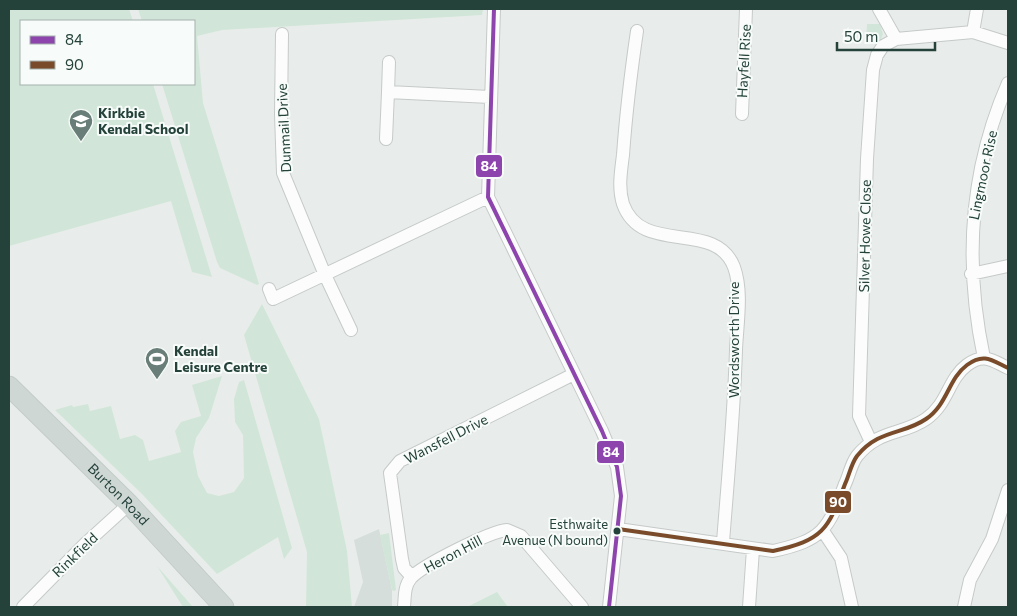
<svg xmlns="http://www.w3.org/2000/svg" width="1017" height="616" viewBox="0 0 1017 616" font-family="Commissioner,sans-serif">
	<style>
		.built { fill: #d6dedb }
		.green { fill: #d1e6d8 }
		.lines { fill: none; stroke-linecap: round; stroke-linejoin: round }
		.street-casing { stroke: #c5cac8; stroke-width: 14 }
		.primary-casing { stroke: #c3ccc9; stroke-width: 21 }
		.street { stroke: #fcfcfc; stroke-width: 12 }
		.primary { stroke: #cfd7d5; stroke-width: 19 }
		.bus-1-casing { stroke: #f7fbf9; stroke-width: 8 }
		.bus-2-casing { stroke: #f7fbf9; stroke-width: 8 }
		.bus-1 { stroke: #8e44ad; stroke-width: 4 }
		.bus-2 { stroke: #7a4b2a; stroke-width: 4 }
		.bus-dot { fill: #24423a; stroke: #f7fbf9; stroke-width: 2 }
		.labels { text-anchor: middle; stroke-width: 4; stroke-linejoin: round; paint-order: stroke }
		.bus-label { font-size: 13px; fill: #24423a; stroke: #f7fbf9; text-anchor: end }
		.street-label { font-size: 14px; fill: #24423a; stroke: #f7fbf9 }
		.poi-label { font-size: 14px; font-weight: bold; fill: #24423a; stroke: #f7fbf9; text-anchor: start }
		.line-badge { stroke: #f7fbf9; stroke-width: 2 }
		.badge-label { font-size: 14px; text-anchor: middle; font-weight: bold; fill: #fff }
	</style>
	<rect width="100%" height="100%" fill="#e8edeb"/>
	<path class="built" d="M379 529 392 590V606L354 607 363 582 354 540Z"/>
	<path class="green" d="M9 9H129L133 21H21V84H153L212 277 192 272 171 201 9 246Z
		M138 9H483L482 15 222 30 197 36 203 103 259 284 257 285 220 268 217 262 162 84H194V21H142Z
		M867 24H880L883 34 879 44 866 43Z
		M262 304 319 419 347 551 352 607H306L307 552 244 335Z
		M222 376 209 418 196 438 193 452 198 476 207 493 219 496 234 492 244 478 243 435 235 422 234 399 239 382 244 380 292 548 284 559 278 537 217 574 142 494 55 410 72 405 73 407 88 404 90 411 111 406 120 439 135 435 143 440 149 461 181 452 175 431 181 422 201 416 192 385Z
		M389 533 396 590 394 591 392 590 380 535Z
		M157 566 193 607H183Z
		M497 592 508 607H467Z"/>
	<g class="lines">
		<g class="street-casing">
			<path id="street" d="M494 9 488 197 602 431 617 467 621 496 609 607
				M879 9 896 39
				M637 31C631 72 626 113 623 155 621 171 618 188 623 204 642 257 715 218 734 267 743 292 737 324 736 350 734 414 728 478 723 542
				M973 32 977 9
				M282 34 281 114 283 173 325 275 351 330
				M388 92 389 62
				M742 114 746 9
				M386 139 388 92 490 97
				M971 274 1008 266
				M269 289 273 299 488 197
				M984 358C964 264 969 172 1008 83
				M871 442 859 416 867 159 873 70 877 55 883 46 896 39 973 32 1008 43
				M618 529 773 551C823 540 828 530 845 484 849 476 851 464 857 456 879 429 903 435 926 419 948 404 948 379 967 365 984 352 993 361 1008 368
				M823 531 841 558 852 607
				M412 577 404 568 402 559 390 473 400 461 574 374
				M23 607 85 544 129 504
				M404 607C405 597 404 586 411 578 421 566 491 531 507 530L521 536 582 607
				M749 607 753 549
				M964 607 970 580 992 539 1008 490"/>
		</g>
		<g class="primary-casing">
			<g id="primary">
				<path id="s1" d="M9 386 129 504 224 607"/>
			</g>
		</g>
		<use href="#street" class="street"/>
		<use href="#primary" class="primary"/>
		<g class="bus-1-casing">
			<path id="bus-1" d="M494 9 488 197 602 431 617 467 621 496 609 607"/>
		</g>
		<g class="bus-2-casing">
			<path id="bus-2" d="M618 529 773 551C823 540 828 530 845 484 849 476 851 464 857 456 879 429 903 435 926 419 948 404 948 379 967 365 984 352 993 361 1008 368"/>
		</g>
		<use href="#bus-1" class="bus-1"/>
		<use href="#bus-2" class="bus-2"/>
	</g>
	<defs>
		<g id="school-pin" transform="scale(1.25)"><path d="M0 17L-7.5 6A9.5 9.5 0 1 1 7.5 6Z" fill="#697e78" stroke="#f7fbf9"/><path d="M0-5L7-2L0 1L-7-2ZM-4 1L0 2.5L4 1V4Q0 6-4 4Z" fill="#fff"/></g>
		<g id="stadium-pin" transform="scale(1.25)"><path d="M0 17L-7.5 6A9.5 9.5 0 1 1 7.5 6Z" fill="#697e78" stroke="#f7fbf9"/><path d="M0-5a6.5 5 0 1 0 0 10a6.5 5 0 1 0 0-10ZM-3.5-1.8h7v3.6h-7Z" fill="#fff"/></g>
	</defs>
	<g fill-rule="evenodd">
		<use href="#school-pin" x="81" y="121"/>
		<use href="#stadium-pin" x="157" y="359"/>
	</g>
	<circle class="bus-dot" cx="617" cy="531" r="4.5"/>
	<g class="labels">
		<g class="bus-label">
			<text x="608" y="529">Esthwaite<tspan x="608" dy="16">Avenue (N bound)</tspan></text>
		</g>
		<g class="street-label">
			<text transform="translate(744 61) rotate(-87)" y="5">Hayfell Rise</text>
			<text transform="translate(284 128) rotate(-93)" y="5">Dunmail Drive</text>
			<text transform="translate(983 175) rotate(-78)" y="5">Lingmoor Rise</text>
			<text transform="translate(865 236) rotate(-89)" y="5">Silver Howe Close</text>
			<text transform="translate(734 340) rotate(-90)" y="5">Wordsworth Drive</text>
			<text transform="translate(446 439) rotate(-27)" y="5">Wansfell Drive</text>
			<text dy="5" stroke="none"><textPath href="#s1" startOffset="154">Burton Road</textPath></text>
			<text transform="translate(453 554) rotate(-28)" y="5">Heron Hill</text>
			<text transform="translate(75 555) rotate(-44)" y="5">Rinkfield</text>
		</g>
		<g class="poi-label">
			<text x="98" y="118">Kirkbie<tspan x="98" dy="16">Kendal School</tspan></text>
			<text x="174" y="356">Kendal<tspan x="174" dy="16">Leisure Centre</tspan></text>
		</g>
	</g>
	<g class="line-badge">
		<rect x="475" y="154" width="28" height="24" rx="5" fill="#8e44ad"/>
		<rect x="596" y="440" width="29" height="24" rx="5" fill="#8e44ad"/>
		<rect x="824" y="490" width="28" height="24" rx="5" fill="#7a4b2a"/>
	</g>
	<g class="badge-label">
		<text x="489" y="171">84</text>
		<text x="611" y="457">84</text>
		<text x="838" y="507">90</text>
	</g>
	<rect width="1017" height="616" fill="none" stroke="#24423a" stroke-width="20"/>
	<rect x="20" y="20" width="175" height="65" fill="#f7fbf9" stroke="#a3b1ad"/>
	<rect x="30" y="36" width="25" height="8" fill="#8e44ad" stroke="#a3b1ad"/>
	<text x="65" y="45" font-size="15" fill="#24423a">84</text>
	<rect x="30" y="61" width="25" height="8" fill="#7a4b2a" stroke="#a3b1ad"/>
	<text x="65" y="70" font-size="15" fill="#24423a">90</text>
	<path d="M837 42v8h98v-8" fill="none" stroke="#24423a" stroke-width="2.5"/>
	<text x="844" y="42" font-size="15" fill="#24423a" stroke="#f7fbf9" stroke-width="4" paint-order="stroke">50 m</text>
</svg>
